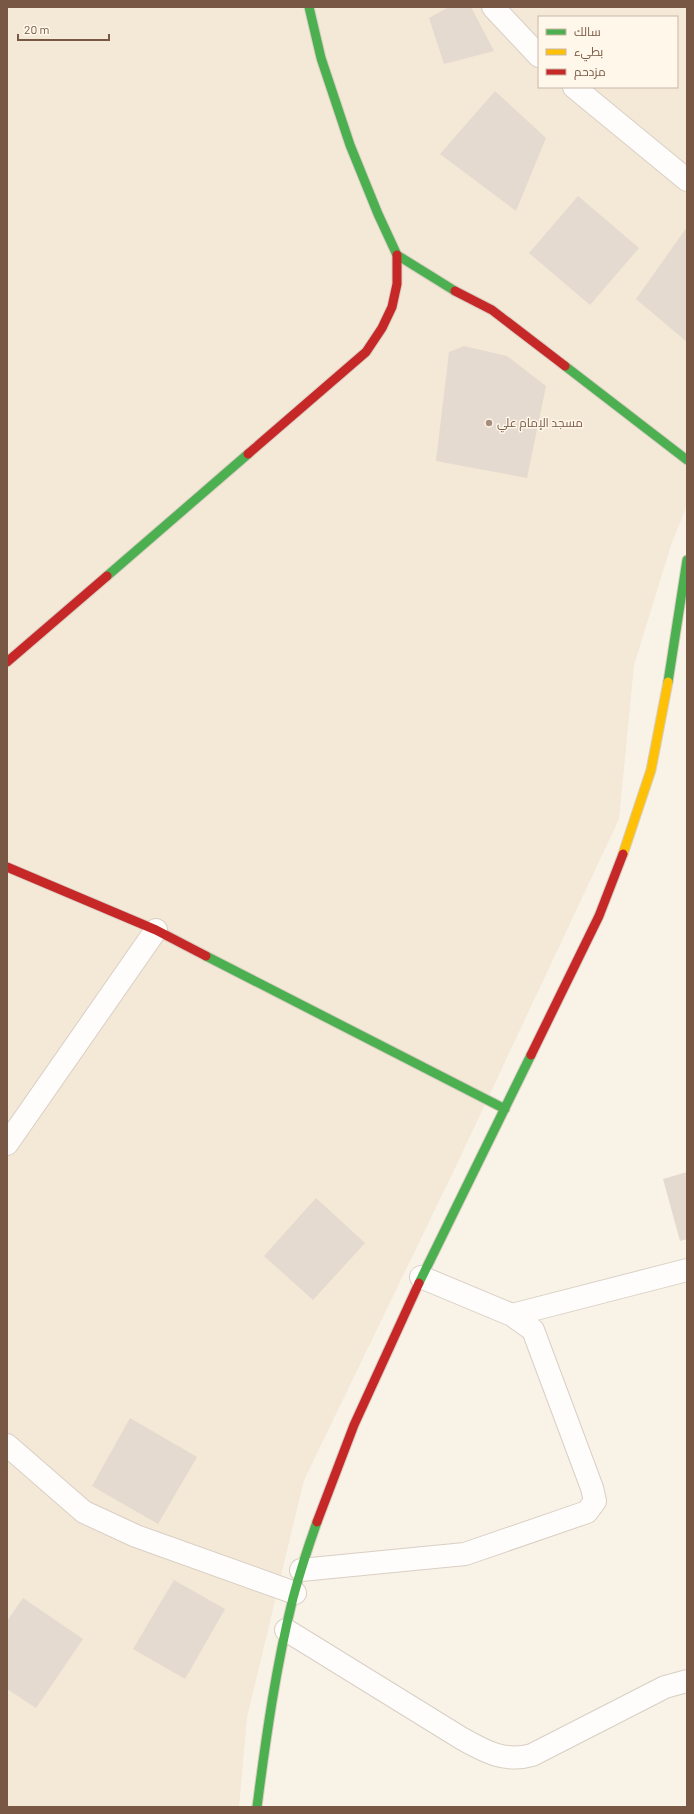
<svg xmlns="http://www.w3.org/2000/svg" width="694" height="1814" viewBox="0 0 694 1814" font-family="Barlow,Cairo,sans-serif">
	<style>
		.residential { fill: #f4e8d7; fill-rule: evenodd }
		.building { fill: #e4dacf }
		.lines { fill: none; stroke-linecap: round; stroke-linejoin: round }
		.street-casing { stroke: #d9cfc5; stroke-width: 24 }
		.fast-casing { stroke: #d8cec3; stroke-width: 11 }
		.slow-casing { stroke: #d8cec3; stroke-width: 11 }
		.jam-casing { stroke: #d8cec3; stroke-width: 11 }
		.street { stroke: #fefdfb; stroke-width: 22 }
		.fast { stroke: #4caf50; stroke-width: 9 }
		.slow { stroke: #ffc107; stroke-width: 9 }
		.jam { stroke: #c62828; stroke-width: 9 }
		.poi-dot { fill: #a58e7e; stroke: #fff7e9; stroke-width: 1.5 }
		.labels { text-anchor: middle; stroke-width: 3; stroke-linejoin: round; paint-order: stroke }
		.poi-label { font-size: 12px; fill: #785845; stroke: #fff7e9; text-anchor: start }
	</style>
	<rect width="100%" height="100%" fill="#f8f2e7"/>
	<path class="residential" d="M7 7H687V505L671 545 634 665 619 819 456 1166 304 1480 247 1717 239 1807H7ZM539 17H677V87H539Z"/>
	<path class="building" d="M449 7H471L494 51 444 64 429 18Z
		M495 91 546 138 516 211 440 154Z
		M578 196 639 248 590 305 529 253Z
		M687 227V342L636 299Z
		M464 346 507 356 546 386 527 478 436 461 449 352Z
		M687 1172V1239L680 1241 663 1179Z
		M316 1198 365 1243 313 1300 264 1256Z
		M130 1418 197 1457 158 1524 92 1486Z
		M174 1580 225 1609 185 1679 133 1649Z
		M23 1598 83 1639 36 1708 7 1689V1621Z"/>
	<g class="lines">
		<g class="street-casing">
			<path id="street" d="M493 7 539 56
				M574 87 687 180
				M7 1144 156 930
				M512 1315 687 1270
				M7 1445 84 1512 136 1536 295 1593
				M301 1570 465 1554 587 1512 595 1501 592 1488 533 1330 512 1315 421 1277
				M286 1630 461 1738C484 1751 505 1763 532 1755L665 1687 687 1681"/>
		</g>
		<g class="fast-casing">
			<path id="fast" d="M309 7 321 58 350 145 378 214 397 255 455 291
				M565 366 687 460
				M107 576 248 454
				M668 682 687 560
				M206 956 505 1109
				M419 1283 531 1055
				M257 1807C266 1737 276 1666 293 1598 300 1572 308 1547 317 1522"/>
		</g>
		<g class="slow-casing">
			<path id="slow" d="M623 854 651 770 668 682"/>
		</g>
		<g class="jam-casing">
			<path id="jam" d="M455 291 492 310 565 366
				M248 454 366 352 382 328 392 307 397 284V255
				M7 662 107 576
				M7 867 156 930 206 956
				M531 1055 599 916 623 854
				M317 1522 354 1425 419 1283"/>
		</g>
		<use href="#street" class="street"/>
		<use href="#fast" class="fast"/>
		<use href="#slow" class="slow"/>
		<use href="#jam" class="jam"/>
	</g>
	<circle class="poi-dot" cx="489" cy="423" r="4"/>
	<g class="labels">
		<g class="poi-label">
			<text x="497" y="427">مسجد الإمام علي</text>
		</g>
	</g>
	<rect width="694" height="1814" fill="none" stroke="#785845" stroke-width="16"/>
	<rect x="538" y="16" width="140" height="72" fill="#fff7e9" stroke="#c9b7a7"/>
	<rect x="546" y="29" width="20" height="6" fill="#4caf50" stroke="#c9b7a7"/>
	<text x="574" y="36" font-size="12" fill="#785845">سالك</text>
	<rect x="546" y="49" width="20" height="6" fill="#ffc107" stroke="#c9b7a7"/>
	<text x="574" y="56" font-size="12" fill="#785845">بطيء</text>
	<rect x="546" y="69" width="20" height="6" fill="#c62828" stroke="#c9b7a7"/>
	<text x="574" y="76" font-size="12" fill="#785845">مزدحم</text>
	<path d="M18 34v6h91v-6" fill="none" stroke="#785845" stroke-width="2"/>
	<text x="24" y="34" font-size="12" fill="#785845" stroke="#fff7e9" stroke-width="3" paint-order="stroke">20 m</text>
</svg>
